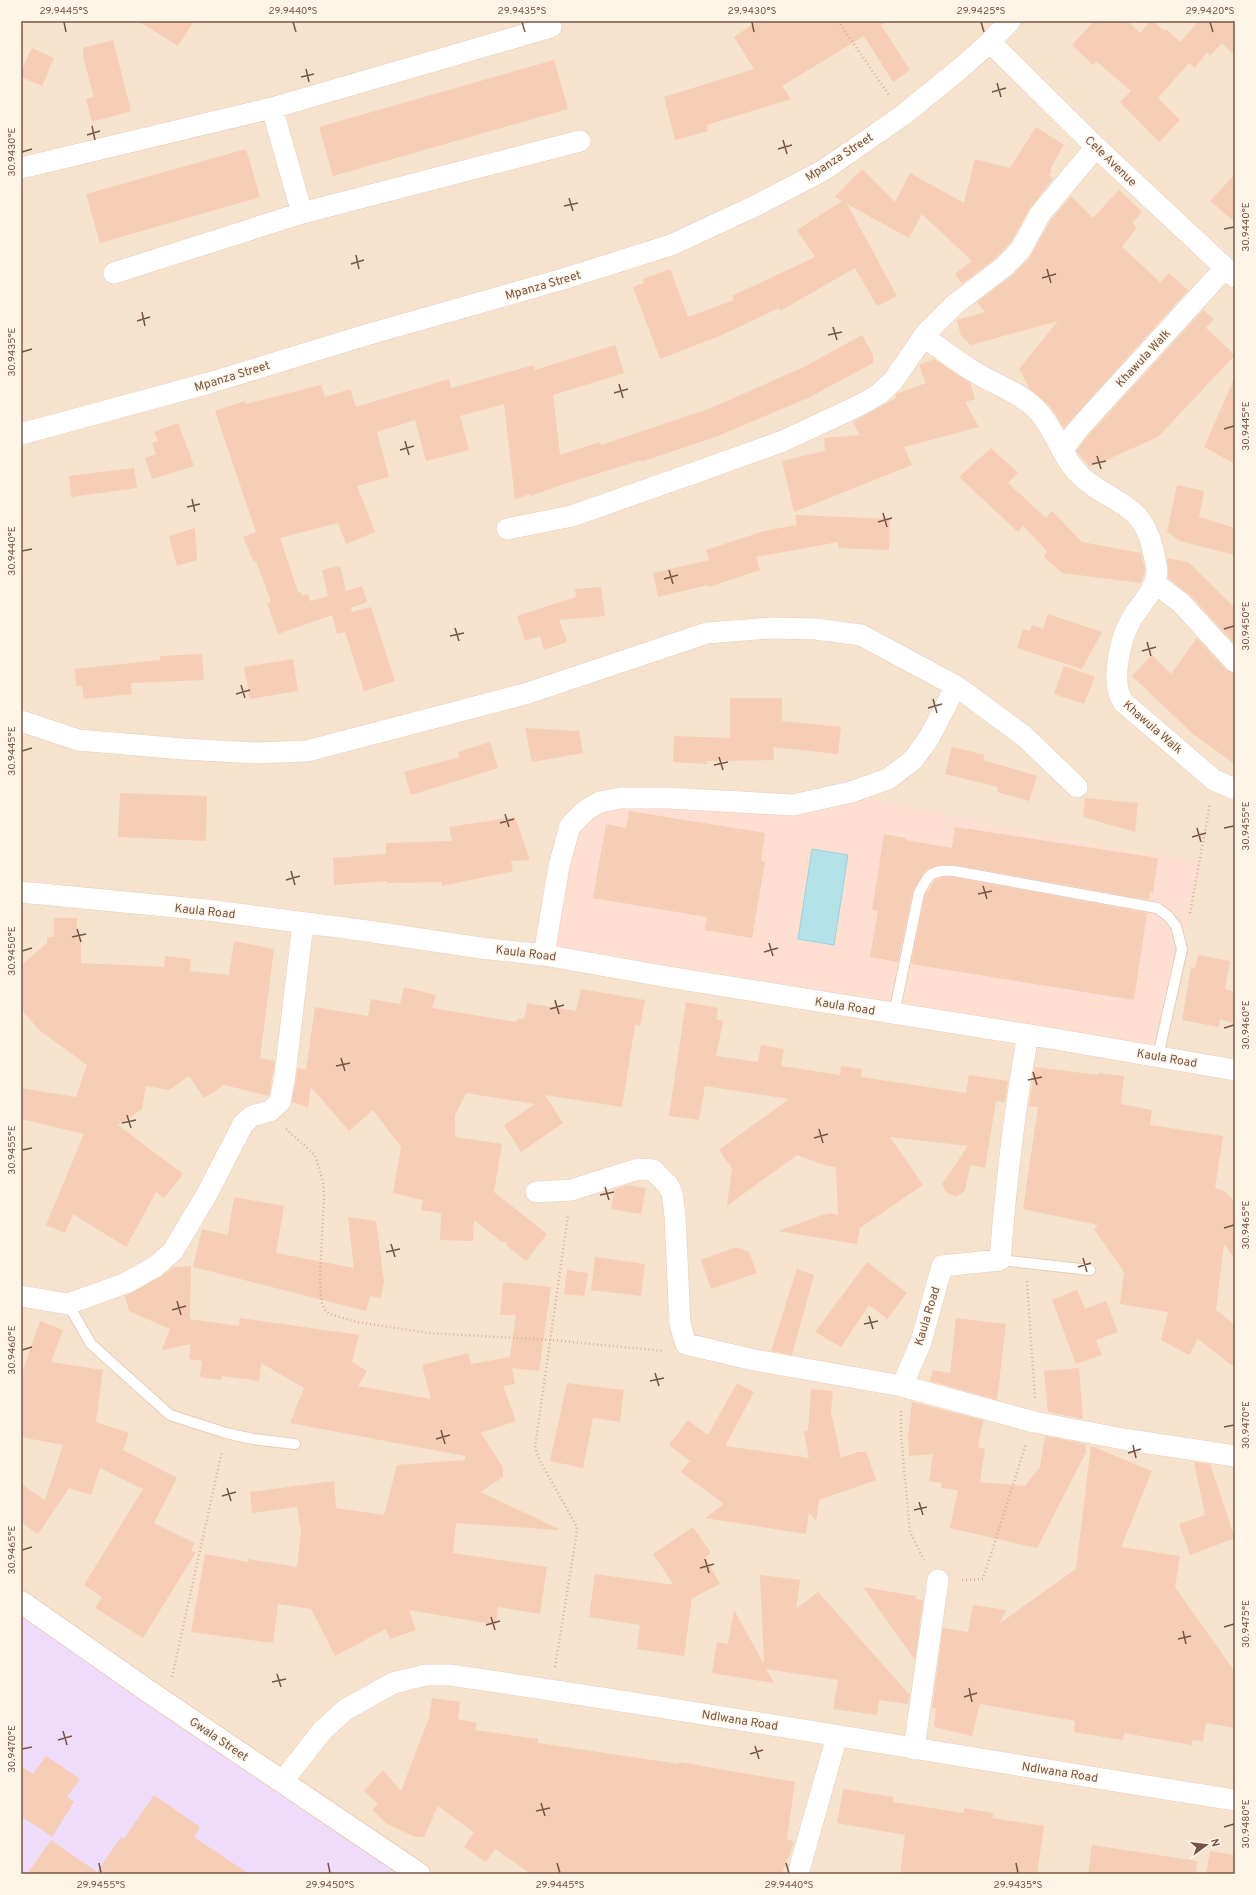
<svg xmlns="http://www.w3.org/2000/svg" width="1256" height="1895" viewBox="0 0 1256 1895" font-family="Overpass,sans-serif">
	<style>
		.residential { fill: #f6e3cd; fill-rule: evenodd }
		.commercial { fill: #ffdfd2 }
		.education { fill: #eedcfa }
		.water { fill: #b3e2e9; stroke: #98d3db }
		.building { fill: #f6cdb5 }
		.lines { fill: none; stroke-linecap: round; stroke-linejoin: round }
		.lane-casing { stroke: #e3cdbb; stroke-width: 12 }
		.street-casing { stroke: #e3cdbb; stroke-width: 22 }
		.secondary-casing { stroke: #eacfba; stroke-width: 24 }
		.path { stroke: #dab098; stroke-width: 2.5; stroke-dasharray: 1 3; stroke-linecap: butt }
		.lane { stroke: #fff; stroke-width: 10 }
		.street { stroke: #fff; stroke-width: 21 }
		.secondary { stroke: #fff; stroke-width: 22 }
		.ticks { fill: none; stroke: #765545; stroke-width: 1.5 }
		.labels { text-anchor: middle; stroke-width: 3; stroke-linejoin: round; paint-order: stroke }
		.street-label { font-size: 12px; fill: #765545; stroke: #fff5e7 }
		.neatline { fill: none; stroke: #765545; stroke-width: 1.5 }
		.ticks-label { font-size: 10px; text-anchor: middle; fill: #765545 }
	</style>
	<rect width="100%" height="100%" fill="#fef1df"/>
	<path class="residential" d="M21 21H1235V1874H417L21 1603ZM851 794 1025 833 1200 862 560 868Z"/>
	<path class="commercial" d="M851 794 1025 833 1200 862 1183 950 1157 1057 544 957 571 827 599 804Z"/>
	<path class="education" d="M21 1603 417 1874H21Z"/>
	<path class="water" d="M812 849 848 855 834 945 798 939Z"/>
	<path class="building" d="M138 21H194L178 46Z
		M758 21H887L881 25 910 70 893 82 864 36 782 86 791 99 707 125 708 131 675 140 664 97 754 69 734 37Z
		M1094 21H1128L1140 33 1150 21H1153L1164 31 1166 29 1180 42 1199 21H1235V56L1222 43 1210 56 1207 52 1195 68 1189 63 1158 98 1180 120 1159 142 1120 102 1131 91 1096 61 1093 65 1072 45Z
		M113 40 131 111 92 122 86 99 94 97 83 57V48Z
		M32 48 54 58 42 86 21 77V71Z
		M554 60 568 109 333 176 319 127Z
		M1036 127 1064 145 1050 169 1052 170 1049 175 1053 179 1030 208 1011 242 997 257 962 284 955 274 972 261 922 214 909 238 847 204 897 296 877 306 855 268 780 311 779 308 722 335 660 359 633 287 644 283 643 279 670 269 688 317 734 300 732 296 815 257 797 230 842 201 835 197 862 169 895 202 910 173 964 203 975 159 1010 168Z
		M246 149 260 197 100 243 86 194Z
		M1235 174V222L1210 201Z
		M1119 190 1142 212 1132 223 1137 227 1122 247 1160 282 1169 273 1188 290 1064 428 1049 405 1030 389 1019 369 1058 321 971 345 961 336 957 320 985 312 977 302 1012 276 1030 257 1050 221 1071 196 1093 218Z
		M1203 310 1214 319 1206 328 1235 355 1158 437 1090 467 1076 451 1088 436Z
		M862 335 873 355V363L810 397 718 436 641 462V460L555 487 531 496 530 494 515 499 504 404 460 416 469 450 426 461 415 420 377 432 389 477 357 486 375 532 346 544 338 523 280 538 298 592H300L302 596 308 594 310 601 328 596 322 570 340 566 346 591 362 586 367 602 351 608 352 612 371 607 395 681 364 691 345 632 337 634 332 615 278 634 267 603 271 602 256 561 254 562 243 537 256 532 215 411 245 401 246 404 321 385 325 397 350 389 356 407 449 379 451 388 534 365 535 370 615 345 624 373 553 395 560 455 600 442 601 445 711 408 804 367Z
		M934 359 970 383 975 399 965 402 979 427 904 447 912 465 794 512 782 461 825 451 824 438 860 435 853 422 896 398V394L926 383 919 365Z
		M1235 377V464L1204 447Z
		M178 423 194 466 152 479 145 458 156 454 152 443 158 441 154 432Z
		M991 448 1018 473 1008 483 1046 518 1052 511 1082 542 1141 553 1145 570 1141 583 1062 573 1044 557 1047 551 1023 526 1018 532 959 477Z
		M134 468 137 488 71 497 69 476Z
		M1177 485 1204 491 1199 517 1235 528V555L1180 541 1167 532Z
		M795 515 890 519 889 550 838 548V542L756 557 760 570 709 587 708 585 658 597 653 573 709 560 706 550 764 531 797 525Z
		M195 528 197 560 177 566 169 536Z
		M1167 558 1188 562 1235 608V644L1190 595 1168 578Z
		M601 587 605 616 559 620 567 642 544 650 540 636 525 641 517 616 576 597 575 589Z
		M1048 614 1102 632 1082 669 1017 648 1023 629 1030 631 1032 625 1043 629Z
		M1197 638 1226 670 1235 674V764L1193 734 1132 676 1152 655 1171 674Z
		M202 654 204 680 131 683 132 694 84 699 82 686H76L75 669 160 660V656Z
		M293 659 298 691 250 699 244 667Z
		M1064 666 1095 677 1084 704 1054 694Z
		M730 698H782V721L841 727 838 754 773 747 774 760 707 761V764L673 762 674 736 730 738Z
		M525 728 579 731 583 753 532 762Z
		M490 742 498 768 411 795 404 772 460 757 458 752Z
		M952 747 985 755 983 760 1037 776 1029 801 997 792 998 787 945 774Z
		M120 793 207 796 206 841 118 837Z
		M1085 798 1138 803 1135 832 1083 817Z
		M629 811 765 833 761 861 765 862 752 938 705 930 707 917 593 898 606 824 626 828Z
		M515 817 530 860 511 861 513 871 442 886V882L387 883V881L334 885 333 858 386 854V843L452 841 449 827Z
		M955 827 1158 858 1153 893 1150 892 1149 900 955 865H939L929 868 924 872 913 890 898 962 870 957 878 911 872 910 884 834 906 838V840L952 848Z
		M953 877 1147 913 1134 1000 911 964 925 895 935 880 941 877Z
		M54 918H77V938H81V963L164 967 165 956 191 959 190 971 229 975 234 941 274 949 260 1058 275 1061 269 1096 224 1085 204 1098 189 1076 169 1090 146 1086 142 1109 118 1125 183 1174 164 1198 156 1192 126 1247 73 1214 65 1233 46 1225 84 1134 21 1119V1088L76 1097 87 1065 39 1030 21 1009V965L47 943V937H54Z
		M1198 955 1230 961 1225 989 1235 992V1023L1220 1020 1219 1027 1182 1020 1191 968H1195Z
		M404 987 436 995 432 1008 516 1022 517 1019H524L527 1003 576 1011 581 989 645 1000 640 1026 635 1025 622 1107 545 1095 563 1123 521 1152 504 1125 535 1104 466 1093 455 1115V1137L502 1144 494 1192 547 1234 526 1261 507 1246V1242H502L474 1220 473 1241 440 1240 441 1213 421 1210 423 1200 393 1193 401 1147 373 1110 349 1131 311 1087 308 1107 292 1102 298 1068 306 1070 315 1007 368 1016 371 999 400 1004Z
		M686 1002 718 1008 716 1019 723 1021 716 1056 758 1062 761 1045 784 1049 781 1066 840 1075 841 1066 862 1069 861 1077 966 1093 969 1075 1008 1081 1005 1102 996 1101 985 1168 970 1165 965 1191 956 1196 952 1195 947 1193 942 1184 968 1146 890 1137 923 1185 860 1228 857 1244 778 1231 825 1214 828 1215 829 1213 838 1215 836 1167 824 1165 797 1155 727 1206 732 1168 719 1150 789 1099 705 1086 699 1120 669 1116Z
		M1035 1067 1098 1075V1073L1124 1076 1121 1104 1152 1110 1150 1125 1223 1136 1215 1188 1224 1191 1235 1201V1259L1224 1244 1216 1310 1235 1325V1368L1198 1339 1189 1355 1161 1340 1168 1312 1120 1304 1124 1272 1094 1229 1098 1225 1023 1209 1038 1107 1029 1106Z
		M627 1185 646 1188 641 1214 611 1209 615 1189Z
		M234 1197 284 1206 276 1253 354 1268 348 1217 376 1221 384 1281 381 1298 370 1296 366 1311 193 1267 202 1229 228 1235Z
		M736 1247 749 1252 757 1273 711 1289 701 1260Z
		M595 1257 645 1264 641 1296 591 1290Z
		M867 1262 907 1293 887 1319 869 1305 841 1347 815 1332Z
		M191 1266 190 1319 239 1326 240 1318 359 1335 352 1362 367 1371 358 1386 431 1399 422 1365 468 1353 471 1364 510 1357 516 1315H500L503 1282 551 1287 539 1371 512 1368 515 1384 503 1386 516 1421 481 1433 503 1468V1477L480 1492 559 1529 558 1530 456 1523 453 1553 547 1567 540 1614 498 1607 496 1625 409 1610 416 1630 390 1639 386 1629 335 1656 311 1609 278 1604 273 1643 191 1632 205 1554 248 1562V1559L297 1567 301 1532 297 1507 252 1513 250 1492 334 1481 336 1508 384 1515 397 1465 465 1460V1456L290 1423 304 1388 261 1363 259 1381 222 1376 221 1380 200 1377 202 1361 189 1359 191 1344 162 1350 170 1329 129 1311 125 1296 162 1276 174 1267Z
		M797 1269 814 1275 792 1355 771 1351Z
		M567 1270 588 1273 584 1296 564 1294Z
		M1077 1290 1085 1309 1106 1301 1118 1332 1096 1340 1102 1355 1076 1364 1052 1300Z
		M956 1318 1006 1324 997 1400 930 1381 933 1370 950 1373Z
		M40 1321 63 1330 51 1362 103 1370 96 1422 129 1433 123 1450 177 1478 154 1523 195 1543 191 1551 196 1552 143 1638 95 1608 102 1597 84 1585 143 1489 100 1468 91 1495 69 1488 38 1534 21 1522V1484L45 1500 63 1445 21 1437V1376Z
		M1079 1368 1083 1419 1048 1412 1044 1371Z
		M567 1383 624 1390 620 1422 593 1418 583 1468 550 1461Z
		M737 1383 754 1392 725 1446 809 1458 804 1431 808 1430 811 1389 833 1391 831 1412 841 1458 858 1452H866L876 1480 819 1500 816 1521 809 1512 806 1534 705 1518 724 1504 681 1472 690 1461 669 1445 688 1420 708 1435Z
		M912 1402 983 1420 978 1447 985 1449 980 1482 1025 1486 1040 1467 1045 1436 1085 1444 1086 1452 1037 1548 950 1528 958 1490 941 1488 942 1483 929 1481 933 1454 909 1456 908 1437Z
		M1091 1446 1152 1471 1121 1547 1180 1556 1175 1587 1235 1672V1728L1206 1723 1203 1741 1192 1740V1745L1124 1733 1123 1740 1074 1732 1075 1721 980 1704 972 1736 934 1727 936 1708H932L943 1628 968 1632 973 1605 1006 1610 999 1624 1076 1569Z
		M1194 1462 1210 1464 1235 1538 1190 1555 1179 1524 1205 1515Z
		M693 1527 711 1553 705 1557 720 1584 692 1598 684 1656 637 1649 640 1625 589 1617 595 1574 674 1585 653 1554Z
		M760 1575 800 1580 796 1609 818 1592 909 1694 910 1693 908 1704 879 1700 877 1715 833 1709 838 1680 766 1669 774 1683 712 1673 717 1642 728 1644 734 1610 764 1664Z
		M863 1587 916 1596V1599L923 1600 915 1660Z
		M432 1698 460 1702 458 1719 477 1723 475 1730 538 1739V1743L679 1764V1762L795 1782 787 1839 794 1842 782 1874H531L495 1849 486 1862 464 1847 474 1832 438 1806 424 1837H415L386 1823 372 1810 378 1804 364 1791 383 1770 401 1791 429 1718Z
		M46 1756 80 1779 67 1797 74 1802 52 1837 21 1816V1766L33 1774Z
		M843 1789 893 1797V1802L964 1813V1808L994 1813 992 1818 1044 1826 1037 1874H900L905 1835 837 1823Z
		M154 1795 200 1827 194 1837 249 1874H27L51 1840 97 1872 121 1837 124 1839Z
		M1092 1845 1197 1861 1196 1874H1088Z
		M1210 1851 1235 1855V1874H1206Z"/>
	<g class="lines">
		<g class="lane-casing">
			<path id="lane" d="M894 1014 919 893C928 874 932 869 954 871L1157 908 1168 916 1176 926 1182 949 1158 1056
				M1000 1260 1090 1270
				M68 1304 91 1344 170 1415 226 1433 253 1439 295 1444"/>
		</g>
		<g class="street-casing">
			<path id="street" d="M990 42 1096 147 1235 277
				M272 108 302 213 580 141
				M21 168 272 108 551 27
				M114 273 302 213
				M924 337C940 348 956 361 973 371 993 384 1015 390 1033 406 1053 424 1059 452 1076 471 1106 504 1142 498 1153 550 1154 557 1157 564 1157 571 1156 589 1141 604 1132 618 1120 638 1110 682 1123 702L1214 780 1235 789
				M21 434 209 383 366 335 563 279 671 245 755 206 824 170 903 115 961 68 990 42 1010 21
				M1063 449 1079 428 1225 268
				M507 529 572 516 694 473 783 441 858 406 879 394 893 381 926 333 954 305 1005 266 1021 249 1040 214 1096 147
				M1155 583 1181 603 1235 662
				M21 721 78 740 183 749 258 753 307 751 525 694 707 633 771 628 816 629 861 635 956 686 1024 736 1077 787
				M21 892 207 910 360 930 481 948 544 955 668 977 1055 1039 1235 1070
				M544 955 559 866 570 826 586 810 600 802 620 798H668L793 805 851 792 888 779 913 760 929 738 956 686
				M536 1192 571 1190 638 1169 653 1170 668 1185 672 1193 675 1216 680 1324 686 1344 754 1360 902 1386 1034 1422 1123 1439 1235 1456
				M21 1296 68 1304 126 1283 156 1266 173 1251 207 1194 243 1124 252 1116 270 1111 280 1102 285 1075 303 923
				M902 1386 921 1342 942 1266 1000 1260C1006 1184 1014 1110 1028 1035
				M914 1749 938 1580
				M283 1781 322 1731 345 1710 393 1683 426 1675H450C712 1713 973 1759 1235 1800
				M798 1874 837 1736"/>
		</g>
		<g class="secondary-casing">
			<path id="secondary" d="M21 1602 148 1691 419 1874"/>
		</g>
		<path class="path" d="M838 21 889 95
			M1190 913 1210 804
			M286 1129 315 1155 323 1182 324 1196 320 1276 321 1301 325 1310 329 1314 357 1322 429 1333 551 1340 664 1351
			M1027 1281 1035 1398
			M901 1411V1435L910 1532 924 1560
			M962 1580 983 1579 1026 1444
			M555 1667 576 1538 577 1527 539 1459 535 1447 568 1215
			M172 1677 222 1451"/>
		<use href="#lane" class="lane"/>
		<use href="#street" class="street"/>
		<use href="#secondary" class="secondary"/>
	</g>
	<path class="ticks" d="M64 22 66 32M293 22 296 32M522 22 525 32M752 22 754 32M981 22 984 32M1210 22 1213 32M306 69 309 82M301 77 314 74M997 83 1001 97M992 92 1006 88M92 126 95 140M87 135 100 131M783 140 787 154M778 149 792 145M22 152 32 149M569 198 573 211M564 206 578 203M1224 229 1234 227M356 255 359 269M351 264 364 260M1047 269 1051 283M1042 278 1056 274M142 312 145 326M137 321 150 317M833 327 837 340M828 335 842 332M22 352 32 349M619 384 623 398M614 393 628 389M1224 429 1234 426M405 441 409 455M400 450 414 446M1097 456 1101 469M1092 464 1106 461M192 499 195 512M187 507 200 504M883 513 887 527M878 522 892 518M22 551 32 549M669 570 673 584M664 579 678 575M455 628 459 641M1224 629 1234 626M450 636 464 633M1147 642 1151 656M1142 651 1156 647M241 685 245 698M236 694 250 690M933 699 937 713M928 708 942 704M22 751 32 748M719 757 723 770M714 765 728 762M505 814 509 827M500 823 514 819M1197 828 1201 842M1224 828 1234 826M1192 837 1206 833M291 871 295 885M286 880 300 876M983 886 987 899M978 894 992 891M77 929 81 942M72 937 86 934M769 943 773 956M22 951 32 948M764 952 778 948M555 1000 559 1014M550 1009 564 1005M1224 1028 1234 1025M341 1058 345 1071M336 1066 350 1063M1033 1072 1037 1085M1028 1080 1042 1077M127 1115 131 1128M122 1123 136 1120M819 1129 823 1143M814 1138 828 1134M22 1150 32 1148M605 1187 609 1200M600 1195 614 1192M1224 1228 1234 1225M391 1244 395 1257M386 1252 400 1249M1083 1258 1087 1272M1078 1267 1091 1263M177 1301 181 1315M172 1310 186 1306M869 1316 873 1329M864 1324 878 1321M22 1350 32 1347M655 1373 659 1386M650 1381 664 1378M1224 1427 1234 1425M441 1430 445 1444M436 1439 450 1435M1133 1445 1136 1458M1128 1453 1141 1449M227 1488 231 1501M222 1496 236 1492M919 1502 923 1515M914 1510 927 1507M22 1550 32 1547M705 1559 709 1573M700 1568 714 1564M491 1617 495 1630M486 1625 500 1621M1224 1627 1234 1624M1183 1631 1186 1644M1178 1639 1191 1636M277 1674 281 1687M272 1682 286 1679M969 1688 972 1702M964 1697 977 1693M63 1731 67 1745M58 1740 72 1736M755 1746 759 1759M22 1749 32 1747M750 1754 763 1750M541 1803 545 1816M536 1811 550 1808M1224 1827 1234 1824M99 1863 101 1873M328 1863 330 1873M557 1863 560 1873M786 1863 789 1873M1016 1863 1018 1873"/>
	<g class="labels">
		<g class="street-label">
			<text transform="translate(839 157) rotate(-33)" y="4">Mpanza Street</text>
			<text transform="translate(1111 161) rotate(44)" y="4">Cele Avenue</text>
			<text transform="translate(543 285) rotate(-16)" y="4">Mpanza Street</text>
			<text transform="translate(1143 358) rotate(-47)" y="4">Khawula Walk</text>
			<text transform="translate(232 376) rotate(-17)" y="4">Mpanza Street</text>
			<text transform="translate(1153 727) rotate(41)" y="4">Khawula Walk</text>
			<text transform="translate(205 911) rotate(6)" y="4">Kaula Road</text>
			<text transform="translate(526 953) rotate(7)" y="4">Kaula Road</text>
			<text transform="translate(845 1006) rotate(9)" y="4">Kaula Road</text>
			<text transform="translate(1167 1058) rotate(10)" y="4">Kaula Road</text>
			<text transform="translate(927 1316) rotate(-73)" y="4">Kaula Road</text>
			<text transform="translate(740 1720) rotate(9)" y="4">Ndlwana Road</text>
			<text transform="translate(219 1739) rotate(34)" y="4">Gwala Street</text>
			<text transform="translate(1060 1772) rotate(9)" y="4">Ndlwana Road</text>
		</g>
	</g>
	<rect width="1256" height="1895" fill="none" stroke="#fff5e7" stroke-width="44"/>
	<g transform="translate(1206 1845) rotate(75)" stroke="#fff5e7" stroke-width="3" paint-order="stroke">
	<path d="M0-3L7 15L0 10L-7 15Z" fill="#765545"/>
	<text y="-6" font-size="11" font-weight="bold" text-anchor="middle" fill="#765545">N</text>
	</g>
	<rect x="22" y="22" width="1212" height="1851" class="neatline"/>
	<g class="ticks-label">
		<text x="64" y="14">29.9445°S</text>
		<text x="293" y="14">29.9440°S</text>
		<text x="522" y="14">29.9435°S</text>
		<text x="752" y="14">29.9430°S</text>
		<text x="981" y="14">29.9425°S</text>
		<text x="1210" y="14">29.9420°S</text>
		<text transform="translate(11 152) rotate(-90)" y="4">30.9430°E</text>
		<text transform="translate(1245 227) rotate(-90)" y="4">30.9440°E</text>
		<text transform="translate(11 352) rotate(-90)" y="4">30.9435°E</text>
		<text transform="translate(1245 426) rotate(-90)" y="4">30.9445°E</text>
		<text transform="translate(11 551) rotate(-90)" y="4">30.9440°E</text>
		<text transform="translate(1245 626) rotate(-90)" y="4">30.9450°E</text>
		<text transform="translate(11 751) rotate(-90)" y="4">30.9445°E</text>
		<text transform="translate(1245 826) rotate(-90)" y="4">30.9455°E</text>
		<text transform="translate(11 951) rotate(-90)" y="4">30.9450°E</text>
		<text transform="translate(1245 1025) rotate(-90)" y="4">30.9460°E</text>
		<text transform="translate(11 1150) rotate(-90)" y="4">30.9455°E</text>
		<text transform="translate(1245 1225) rotate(-90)" y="4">30.9465°E</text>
		<text transform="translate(11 1350) rotate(-90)" y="4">30.9460°E</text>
		<text transform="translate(1245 1425) rotate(-90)" y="4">30.9470°E</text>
		<text transform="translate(11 1550) rotate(-90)" y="4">30.9465°E</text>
		<text transform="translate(1245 1624) rotate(-90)" y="4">30.9475°E</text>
		<text transform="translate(11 1749) rotate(-90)" y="4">30.9470°E</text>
		<text transform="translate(1245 1824) rotate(-90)" y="4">30.9480°E</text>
		<text x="101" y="1888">29.9455°S</text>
		<text x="330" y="1888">29.9450°S</text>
		<text x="560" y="1888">29.9445°S</text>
		<text x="789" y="1888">29.9440°S</text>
		<text x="1018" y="1888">29.9435°S</text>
	</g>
</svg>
